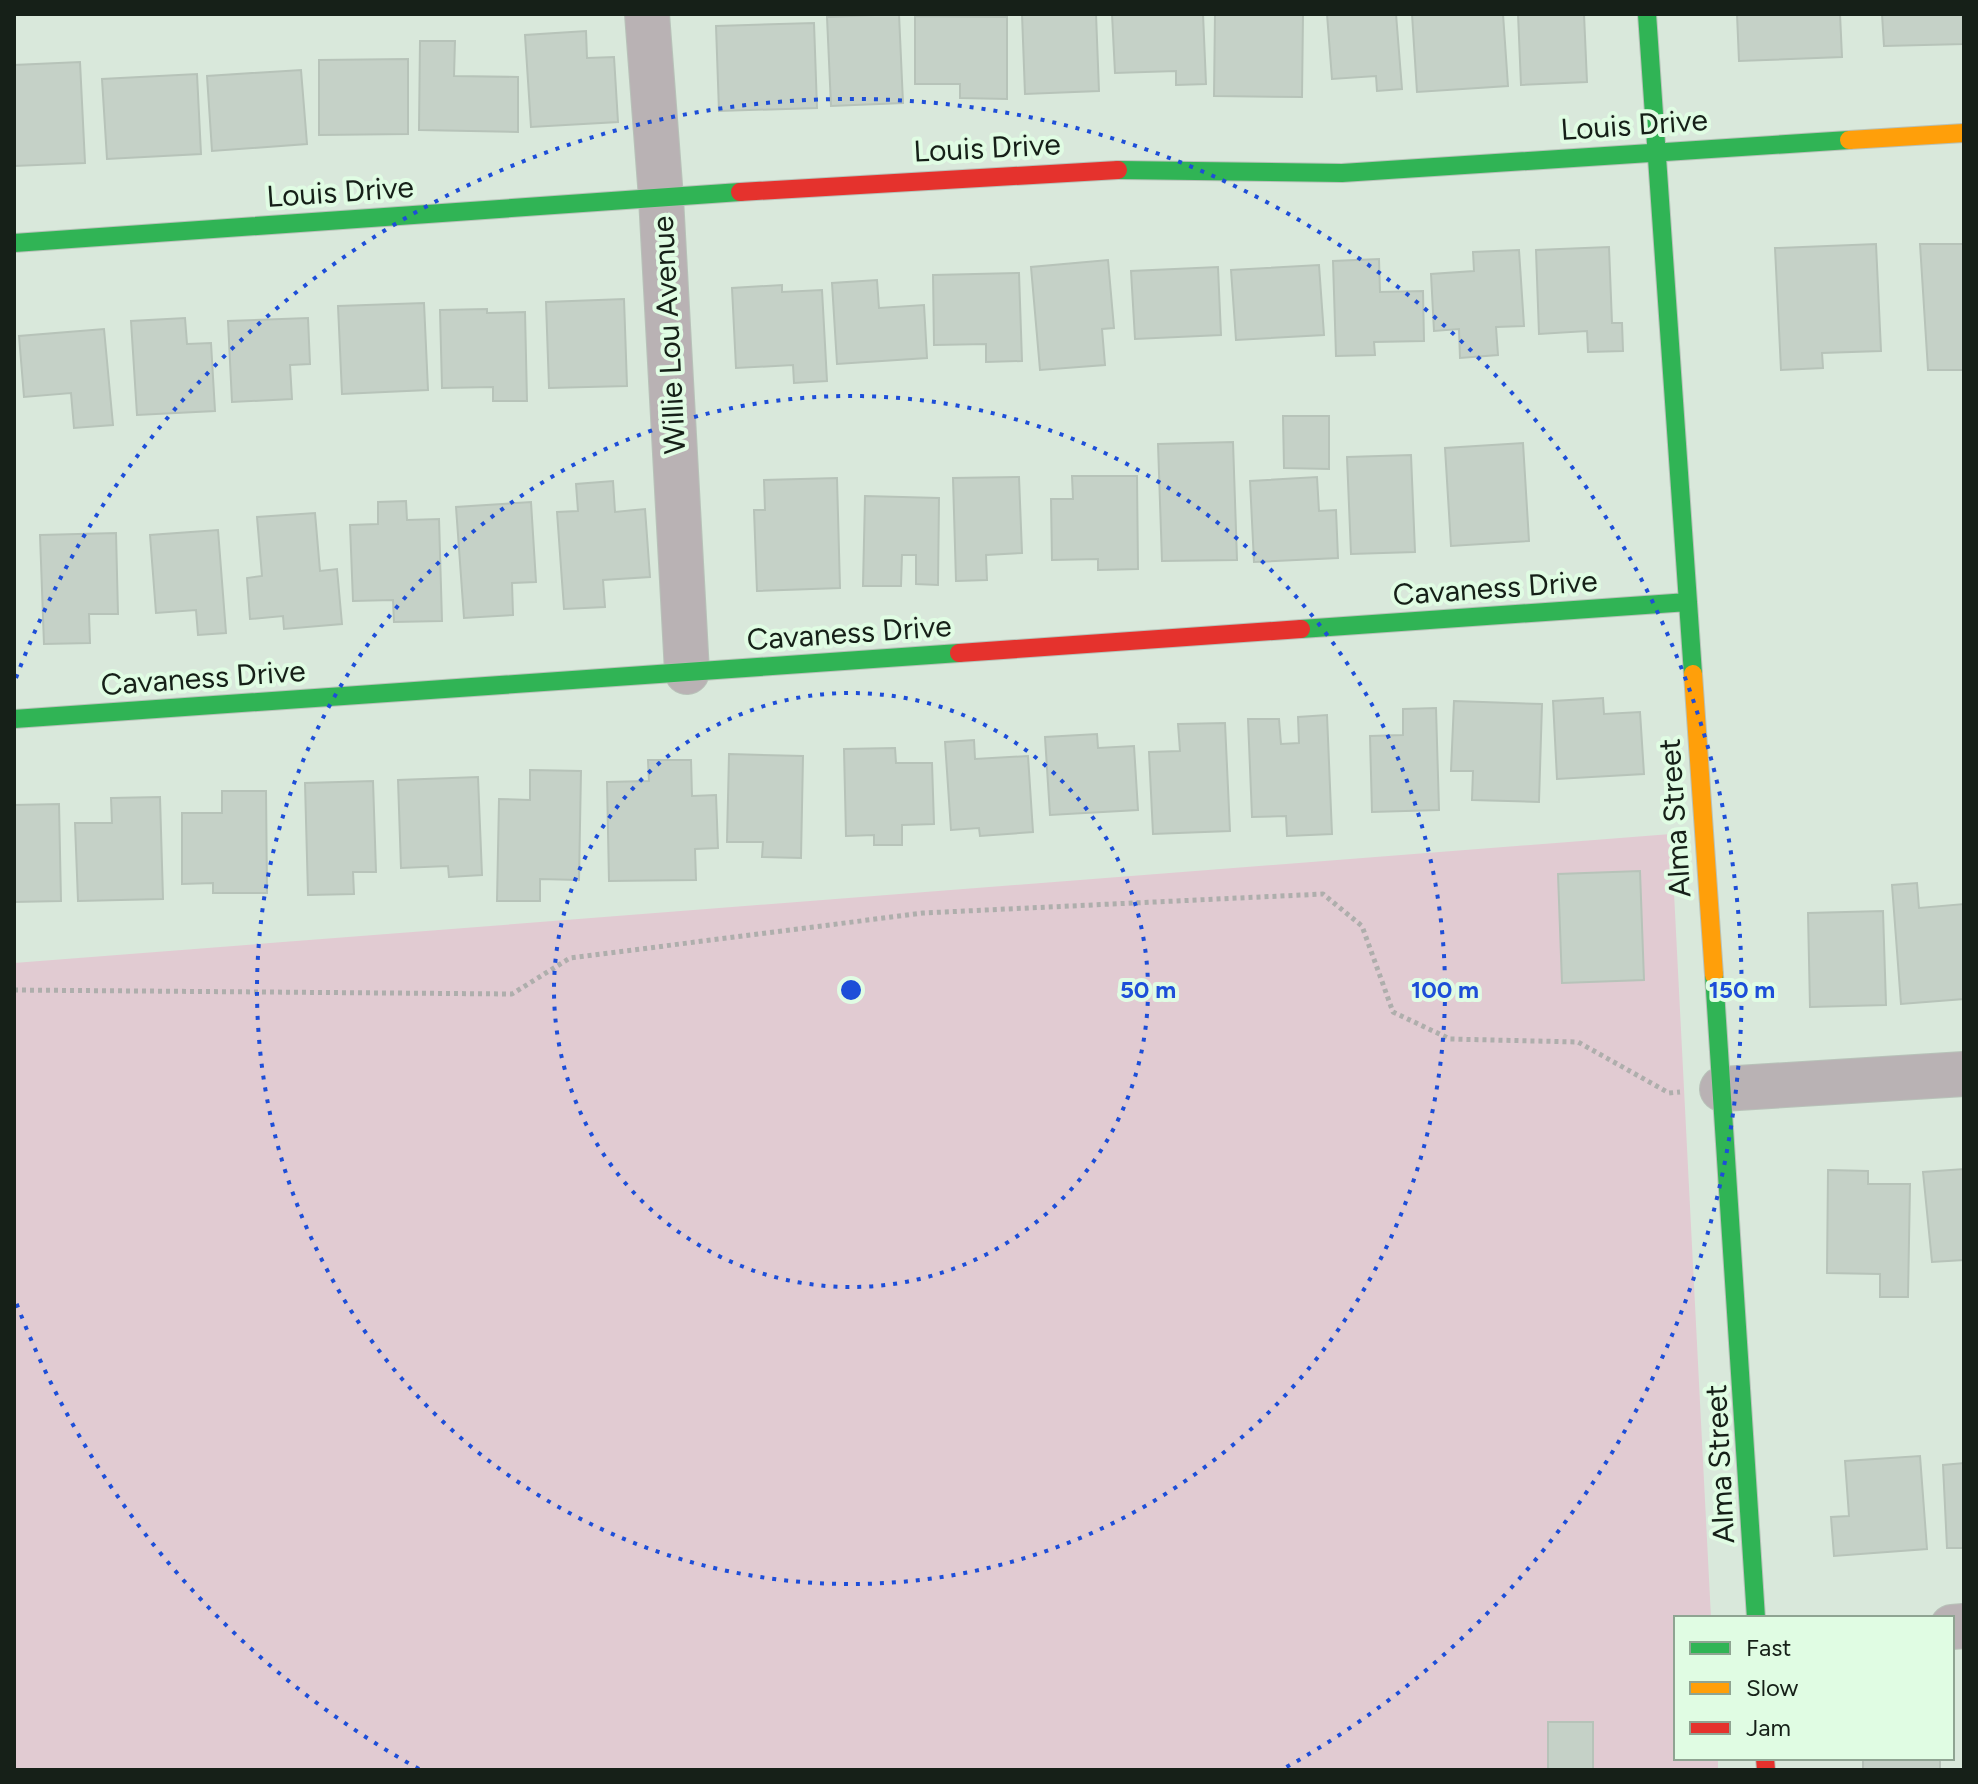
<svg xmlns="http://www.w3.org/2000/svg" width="1978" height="1784" viewBox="0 0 1978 1784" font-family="Figtree,sans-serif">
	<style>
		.green { fill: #e1cbd2 }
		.building { fill: #c5d1c7; stroke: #b7c3b9; stroke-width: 2 }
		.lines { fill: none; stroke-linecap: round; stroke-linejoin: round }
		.street-casing { stroke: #b8c2b9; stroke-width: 46 }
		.fast-casing { stroke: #b8c2b9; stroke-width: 20 }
		.slow-casing { stroke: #b8c2b9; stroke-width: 20 }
		.jam-casing { stroke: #b8c2b9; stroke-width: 20 }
		.path { stroke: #aeaeac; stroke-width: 5; stroke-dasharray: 4 4; stroke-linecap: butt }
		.street { stroke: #b9b2b4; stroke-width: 44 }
		.fast { stroke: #30b455; stroke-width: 18 }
		.slow { stroke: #ff9f0a; stroke-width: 18 }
		.jam { stroke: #e5322d; stroke-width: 18 }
		.ring { fill: none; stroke: #1d4ed8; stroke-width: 4; stroke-dasharray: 4 8 }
		.labels { text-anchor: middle; stroke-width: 8; stroke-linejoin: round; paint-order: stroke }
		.street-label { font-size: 30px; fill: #162018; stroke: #e0fce3 }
		.centre { fill: #1d4ed8; stroke: #e0fce3; stroke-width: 4 }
		.ring-label { font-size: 24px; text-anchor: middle; font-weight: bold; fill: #1d4ed8; stroke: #e0fce3; stroke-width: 8; stroke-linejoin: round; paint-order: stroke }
	</style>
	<rect width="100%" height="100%" fill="#d9e8db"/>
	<path class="green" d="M1671 834 1711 1618H1676V1758H1718V1770H14V963Z"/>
	<path class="building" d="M899 14 903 103 831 106 827 17Z
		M1022 14H1096L1099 91 1025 94Z
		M1112 14H1203L1206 84 1176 85V71L1115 73Z
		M1215 14H1303L1302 97 1214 96Z
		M1327 14H1396L1402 89 1377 91 1376 76 1332 79Z
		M1412 14H1503L1508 86 1417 92Z
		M1518 14H1584L1587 82 1521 85Z
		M1737 14H1840L1842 57 1739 61Z
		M1882 14H1964V44L1884 46Z
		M915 16 1007 17V99L960 98V84H915Z
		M814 23 817 108 719 111 716 26Z
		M586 31 587 58 614 57 618 122 531 127 525 35Z
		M420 41H455L454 76 518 77V132L419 130Z
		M408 59V134L319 135V60Z
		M80 62 85 163 14 166V65Z
		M301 70 307 144 212 151 207 76Z
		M197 74 201 154 107 159 102 79Z
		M1876 244 1881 351 1822 353 1823 368 1781 370 1775 248Z
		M1920 244H1964V370H1928Z
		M1609 247 1612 323H1622L1623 351 1588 352 1587 331 1539 334 1536 250Z
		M1519 250 1524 326 1496 327 1498 355 1460 358 1459 329 1434 331 1431 274 1474 271 1473 252Z
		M1379 259 1380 292 1423 291 1424 341 1374 342 1375 355 1336 356 1333 261Z
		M1108 260 1114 328 1102 329 1105 365 1040 370 1031 267Z
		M1319 265 1324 335 1236 340 1231 270Z
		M1218 267 1221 335 1135 339 1131 271Z
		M1019 273 1022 361 986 362V344L934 345 933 275Z
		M877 280 879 308 924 305 927 358 837 364 832 283Z
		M782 285V292L822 290 827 381 794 383 793 365 736 368 732 288Z
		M624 299 627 386 549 388 546 302Z
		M424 303 428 390 342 394 338 306Z
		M487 309V313L525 312 527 401H493V387L442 388 440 310Z
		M185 318 187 344 211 343 215 411 137 415 131 321Z
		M308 318 310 364 290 365 292 399 232 402 228 321Z
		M104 329 113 425 74 428 71 393 24 397 19 336Z
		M1283 416H1329V469L1284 468Z
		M1233 442 1237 560 1162 561 1158 444Z
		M1523 443 1529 541 1451 546 1445 448Z
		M1411 455 1415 552 1351 554 1347 457Z
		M1072 476H1137L1138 569 1098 570V559L1052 560 1051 499H1073Z
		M1019 477 1022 553 986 555 987 580 956 581 953 478Z
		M1317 477 1319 511 1336 510 1338 558 1254 562 1250 481Z
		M837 478 840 588 757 591 754 510H765L764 480Z
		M613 481 615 512 645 509 650 577 603 580 605 607 564 609 557 512 578 511 576 484Z
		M865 496 939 498 938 585 916 584V555H902L901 586H863Z
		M406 501 407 520 439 519 442 621 394 622 393 600 353 601 350 525 378 524V502Z
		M531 502 536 582 512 583 513 615 464 618 456 507Z
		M315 513 320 571 337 569 342 624 284 629 283 616 250 619 247 578 262 576 257 517Z
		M218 530 226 633 198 635 196 610 156 613 150 535Z
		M116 533 118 614H89L90 643 44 644 40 535Z
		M1603 698 1604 714 1640 712 1644 774 1557 779 1553 701Z
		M1454 701 1542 704 1539 802 1472 800 1473 771H1451Z
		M1436 708 1439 810 1372 812 1370 736 1403 735V709Z
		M1327 715 1332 834 1287 836 1286 816 1252 817 1248 719H1279L1281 744 1299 743 1298 717Z
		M1225 723 1230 831 1153 834 1149 752 1180 751 1178 724Z
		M1097 734 1098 748 1134 746 1138 810 1050 815 1045 737Z
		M974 740 975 759 1028 756 1033 832 980 836 979 828 951 830 945 742Z
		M895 748 896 763H932L934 824 902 825V845H874V835L846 836 844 749Z
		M729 754 803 756 801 858 762 857 763 842H727Z
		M648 760H691L692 796 716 795 718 848 695 849 696 880 609 881 607 782 649 781Z
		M530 770 581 771 579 880 540 879V901H497L499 799 530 800Z
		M478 777 482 875 449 877 448 866 401 868 398 780Z
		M373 781 376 872H353L354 894 308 895 305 783Z
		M222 791H266L267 893H213V883L182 884V813H222Z
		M160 797 163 899 78 901 75 823H112L111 798Z
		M59 804 61 901 14 902V805Z
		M1640 871 1644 980 1562 983 1558 874Z
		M1917 883 1919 908 1964 904V999L1901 1004 1892 885Z
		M1883 911 1886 1005 1810 1007 1808 913Z
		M1964 1169V1260L1932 1262 1923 1172Z
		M1828 1170 1868 1171V1184H1910L1908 1297H1880V1274L1827 1273Z
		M1920 1456 1927 1549 1834 1556 1831 1517 1849 1516 1845 1461Z
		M1964 1463V1548H1947L1943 1465Z
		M1548 1722H1593V1770H1548Z
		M1863 1758H1940V1770H1863Z"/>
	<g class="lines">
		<g class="street-casing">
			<path id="street" d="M647 14 661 198 687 672
				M1722 1089 1964 1074
				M1952 1627 1964 1626"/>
		</g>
		<g class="fast-casing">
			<path id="fast" d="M1647 14 1693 674
				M1118 170 1342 173 1849 140
				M14 243 740 192
				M1301 629 1688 602
				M14 719 959 653
				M1714 975 1756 1618"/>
		</g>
		<g class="slow-casing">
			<path id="slow" d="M1849 140 1964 133
				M1693 674 1714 975"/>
		</g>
		<g class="jam-casing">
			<path id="jam" d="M740 192 1118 170
				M959 653 1301 629
				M1765 1758 1766 1770"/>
		</g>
		<path class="path" d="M14 990 512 994 570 958 923 913 1323 894 1362 926 1393 1012 1450 1039 1578 1042 1669 1093 1680 1092"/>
		<use href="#street" class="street"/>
		<use href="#fast" class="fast"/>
		<use href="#slow" class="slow"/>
		<use href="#jam" class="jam"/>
	</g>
	<g class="ring">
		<circle cx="851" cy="990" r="297"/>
		<circle cx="851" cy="990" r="594"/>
		<path d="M419 1769A891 891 0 0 1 16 1302M16 678A891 891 0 1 1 1283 1769"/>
	</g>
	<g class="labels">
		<g class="street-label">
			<text transform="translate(1634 125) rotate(-4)" y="10">Louis Drive</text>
			<text transform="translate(987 148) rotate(-3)" y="10">Louis Drive</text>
			<text transform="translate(340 192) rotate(-4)" y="10">Louis Drive</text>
			<text transform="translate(669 335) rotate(-93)" y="10">Willie Lou Avenue</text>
			<text transform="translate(1495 588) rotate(-4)" y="10">Cavaness Drive</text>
			<text transform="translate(849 633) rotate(-4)" y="10">Cavaness Drive</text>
			<text transform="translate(203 678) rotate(-4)" y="10">Cavaness Drive</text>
			<text transform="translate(1675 818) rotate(-94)" y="10">Alma Street</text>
			<text transform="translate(1720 1464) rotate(-93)" y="10">Alma Street</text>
		</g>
	</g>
	<circle cx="851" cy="990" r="12" class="centre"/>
	<g class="ring-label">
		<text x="1148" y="998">50 m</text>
		<text x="1445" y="998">100 m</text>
		<text x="1742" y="998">150 m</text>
	</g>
	<rect width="1978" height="1784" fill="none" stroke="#162018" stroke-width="32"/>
	<rect x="1674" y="1616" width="280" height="144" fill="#e0fce3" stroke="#8fa492" stroke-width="2"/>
	<rect x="1690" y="1642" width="40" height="12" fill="#30b455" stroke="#8fa492" stroke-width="2"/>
	<text x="1746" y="1656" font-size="24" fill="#162018">Fast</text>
	<rect x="1690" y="1682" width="40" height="12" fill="#ff9f0a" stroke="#8fa492" stroke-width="2"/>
	<text x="1746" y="1696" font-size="24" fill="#162018">Slow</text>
	<rect x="1690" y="1722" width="40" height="12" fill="#e5322d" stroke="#8fa492" stroke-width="2"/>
	<text x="1746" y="1736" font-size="24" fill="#162018">Jam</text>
</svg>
